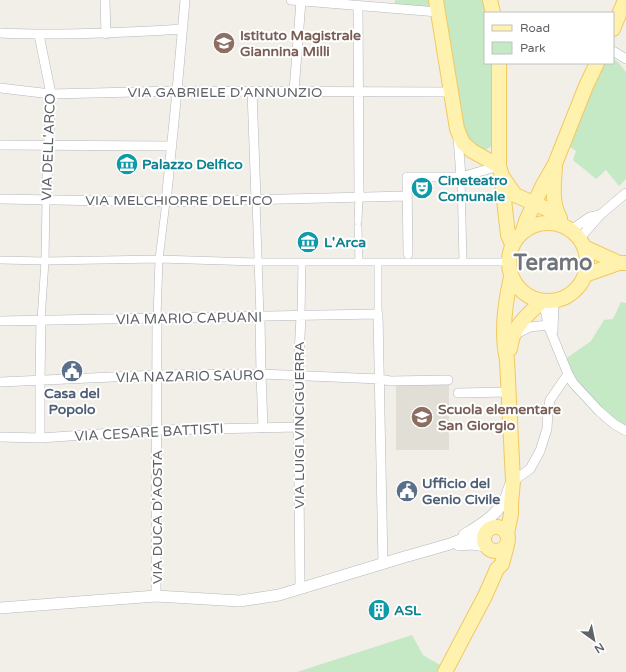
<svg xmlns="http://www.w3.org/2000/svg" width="626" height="672" viewBox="0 0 626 672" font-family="'Varela Round',sans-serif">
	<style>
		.education { fill: #e1ded6 }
		.green { fill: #c5e8c5 }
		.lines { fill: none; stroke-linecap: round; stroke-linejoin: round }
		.pedestrian-casing { stroke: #b5b8bc; stroke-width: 8 }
		.minor-casing { stroke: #b5b8bc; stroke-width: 10 }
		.tertiary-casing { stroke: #b5b8bc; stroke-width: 12 }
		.primary-casing { stroke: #f2c960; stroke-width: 16 }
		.pedestrian { stroke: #fff; stroke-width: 7 }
		.minor { stroke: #fff; stroke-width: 9 }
		.tertiary { stroke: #fff; stroke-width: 11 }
		.primary { stroke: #fff2af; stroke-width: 14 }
		.labels { text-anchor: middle; stroke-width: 4; stroke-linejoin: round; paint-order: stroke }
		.education-label { font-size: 14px; font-weight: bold; fill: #785e54; stroke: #fff; text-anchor: start }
		.street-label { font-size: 14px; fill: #5f6368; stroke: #fff }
		.culture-label { font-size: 14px; font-weight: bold; fill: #0d838f; stroke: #fff; text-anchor: start }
		.service-label { font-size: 14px; font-weight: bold; fill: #4e5e75; stroke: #fff }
		.town-label { font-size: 22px; font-weight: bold; fill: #70757a; stroke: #fff }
	</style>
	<rect width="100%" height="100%" fill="#f1efe8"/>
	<path class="education" d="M449 384V450H396V385Z"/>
	<path class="green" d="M395 0H491L493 13H485V63H499L492 146 484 151 463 143 438 12 394 8Z
		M613 59 618 62 626 72V179L619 186 606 170 596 179 573 160 576 151 570 147 601 63H613Z
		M621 302 626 303V427C601 410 579 386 564 360L591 341 604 320 613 319Z
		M412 635 423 655 452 672H297Z"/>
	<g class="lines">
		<g class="pedestrian-casing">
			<path id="pedestrian" d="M461 177 463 262
				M256 199 260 317
				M358 221 359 197
				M358 227 359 262
				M0 260 45 261 159 259 258 262H508
				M378 262V314
				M301 316 302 262
				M157 318 159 259 166 202
				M41 320 45 261 46 200"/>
		</g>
		<g class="minor-casing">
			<path id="minor" d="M105 0 106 34
				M291 0 438 12
				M358 5 359 197
				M0 33C61 36 121 33 182 29
				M39 35 51 94 46 200
				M613 51 626 59
				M0 88 51 94 177 91 450 92
				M252 91 256 199
				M294 91 301 1
				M458 137 461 177
				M0 145 172 146
				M0 199 166 202 407 196
				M166 202 177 91 185 0
				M571 230 590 217 600 215
				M580 238 600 215 626 193
				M408 254 407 177H461L499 166
				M542 301 546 314 548 325 568 374 573 383 599 411 614 424 626 431
				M260 317 261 374 263 428
				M0 321 378 314 383 564
				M553 331 554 301
				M514 335 530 327 548 325
				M0 382 157 375 261 374 380 379 390 381 448 380
				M458 393 508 392
				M0 437 40 438 157 430 298 427
				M40 438V380L41 320
				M513 481 530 469 540 451 547 429 548 411 550 400 568 374
				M300 589 298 376 301 316
				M156 596 157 318"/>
		</g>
		<g class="tertiary-casing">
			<path id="tertiary" d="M464 535C477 527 494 517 502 504 506 499 508 492 510 486
				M459 545 472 544 486 546
				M0 608 156 596 240 601 279 595 401 558 450 544 460 540 488 531"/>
		</g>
		<g class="primary-casing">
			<path id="primary" d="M436 0 457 129 463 143 472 151 499 166
				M490 0 493 13
				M613 29 625 0
				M499 63V166L501 173 508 235 512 244
				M555 167C554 184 551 203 560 218
				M502 176 515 195 556 213
				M509 262a39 39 0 1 1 78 0a39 39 0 1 1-78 0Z
				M523 231 526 221 543 185 555 164 586 86 597 63
				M584 247 619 263
				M585 275 619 263H626
				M510 349C513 325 526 317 542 301
				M484 539a12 12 0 1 1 24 0a12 12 0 1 1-24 0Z
				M507 534 511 514V504L513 481 507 360C501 334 505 303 511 277
				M445 672 485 596 497 569 502 564 507 545"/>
		</g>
		<use href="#pedestrian" class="pedestrian"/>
		<use href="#minor" class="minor"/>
		<use href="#tertiary" class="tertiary"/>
		<use href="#primary" class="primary"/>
	</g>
	<defs>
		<g id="school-disc" transform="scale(1.15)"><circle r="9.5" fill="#8d6e63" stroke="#fff"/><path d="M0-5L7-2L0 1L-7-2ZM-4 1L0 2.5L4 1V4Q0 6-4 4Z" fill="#fff"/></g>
		<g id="museum-disc" transform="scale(1.15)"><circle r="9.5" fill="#0f9aa8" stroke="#fff"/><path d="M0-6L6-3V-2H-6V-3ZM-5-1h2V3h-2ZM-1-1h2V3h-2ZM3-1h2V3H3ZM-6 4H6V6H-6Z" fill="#fff"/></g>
		<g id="theatre-disc" transform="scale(1.15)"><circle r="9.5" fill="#0f9aa8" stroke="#fff"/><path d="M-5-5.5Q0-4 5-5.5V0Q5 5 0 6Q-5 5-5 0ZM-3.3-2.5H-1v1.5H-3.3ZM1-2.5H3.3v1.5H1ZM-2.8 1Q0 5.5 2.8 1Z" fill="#fff"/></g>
		<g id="civic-disc" transform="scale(1.15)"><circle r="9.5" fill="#5c6f8a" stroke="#fff"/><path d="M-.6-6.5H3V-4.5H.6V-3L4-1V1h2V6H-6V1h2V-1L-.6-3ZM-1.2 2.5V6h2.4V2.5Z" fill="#fff"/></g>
		<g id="building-disc" transform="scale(1.15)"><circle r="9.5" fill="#0f9aa8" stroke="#fff"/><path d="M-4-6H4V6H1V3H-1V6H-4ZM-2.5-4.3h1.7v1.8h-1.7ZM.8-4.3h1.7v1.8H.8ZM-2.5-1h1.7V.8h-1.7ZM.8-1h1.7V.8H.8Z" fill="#fff"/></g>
	</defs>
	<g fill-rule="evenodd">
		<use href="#school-disc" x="224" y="43"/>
		<use href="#museum-disc" x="127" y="164"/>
		<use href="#theatre-disc" x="422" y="188"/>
		<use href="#museum-disc" x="308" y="242"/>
		<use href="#civic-disc" x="72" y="371"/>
		<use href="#school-disc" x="422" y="417"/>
		<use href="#civic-disc" x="407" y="491"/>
		<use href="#building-disc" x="379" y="610"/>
	</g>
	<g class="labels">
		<g class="education-label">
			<text x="240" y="40">Istituto Magistrale<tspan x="240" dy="16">Giannina Milli</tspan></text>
			<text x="438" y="414">Scuola elementare<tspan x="438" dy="16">San Giorgio</tspan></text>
		</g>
		<g class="street-label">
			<text x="225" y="97">VIA GABRIELE D'ANNUNZIO</text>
			<text transform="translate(48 147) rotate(-88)" y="5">VIA DELL'ARCO</text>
			<text x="179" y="205">VIA MELCHIORRE DELFICO</text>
			<text transform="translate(189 318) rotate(-1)" y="5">VIA MARIO CAPUANI</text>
			<text transform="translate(190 376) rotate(-1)" y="5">VIA NAZARIO SAURO</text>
			<text transform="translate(299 425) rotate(-90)" y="5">VIA LUIGI VINCIGUERRA</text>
			<text transform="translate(149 432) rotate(-3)" y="5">VIA CESARE BATTISTI</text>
			<text transform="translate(157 517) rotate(-90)" y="5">VIA DUCA D'AOSTA</text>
		</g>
		<g class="culture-label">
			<text x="142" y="169">Palazzo Delfico</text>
			<text x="438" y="185">Cineteatro<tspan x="438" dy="16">Comunale</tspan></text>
			<text x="324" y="247">L'Arca</text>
			<text x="394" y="615">ASL</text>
		</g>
		<g class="service-label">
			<text x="72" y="398">Casa del<tspan x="72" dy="16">Popolo</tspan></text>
			<text x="422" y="488" text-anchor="start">Ufficio del<tspan x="422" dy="16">Genio Civile</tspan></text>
		</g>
		<g class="town-label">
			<text x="553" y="270">Teramo</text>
		</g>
	</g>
	<rect x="484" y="12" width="130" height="52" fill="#ffffff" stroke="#bfc1c3"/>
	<rect x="492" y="25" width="20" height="6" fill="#fff2af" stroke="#bfc1c3"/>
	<text x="520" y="32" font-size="12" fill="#5f6368">Road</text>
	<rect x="492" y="42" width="20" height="12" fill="#c5e8c5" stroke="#bfc1c3"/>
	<text x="520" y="52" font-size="12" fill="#5f6368">Park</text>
	<g transform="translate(594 640) rotate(147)" stroke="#ffffff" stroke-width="3" paint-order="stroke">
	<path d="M0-3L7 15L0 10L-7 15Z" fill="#5f6368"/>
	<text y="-6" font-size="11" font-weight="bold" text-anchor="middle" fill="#5f6368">N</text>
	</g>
</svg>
